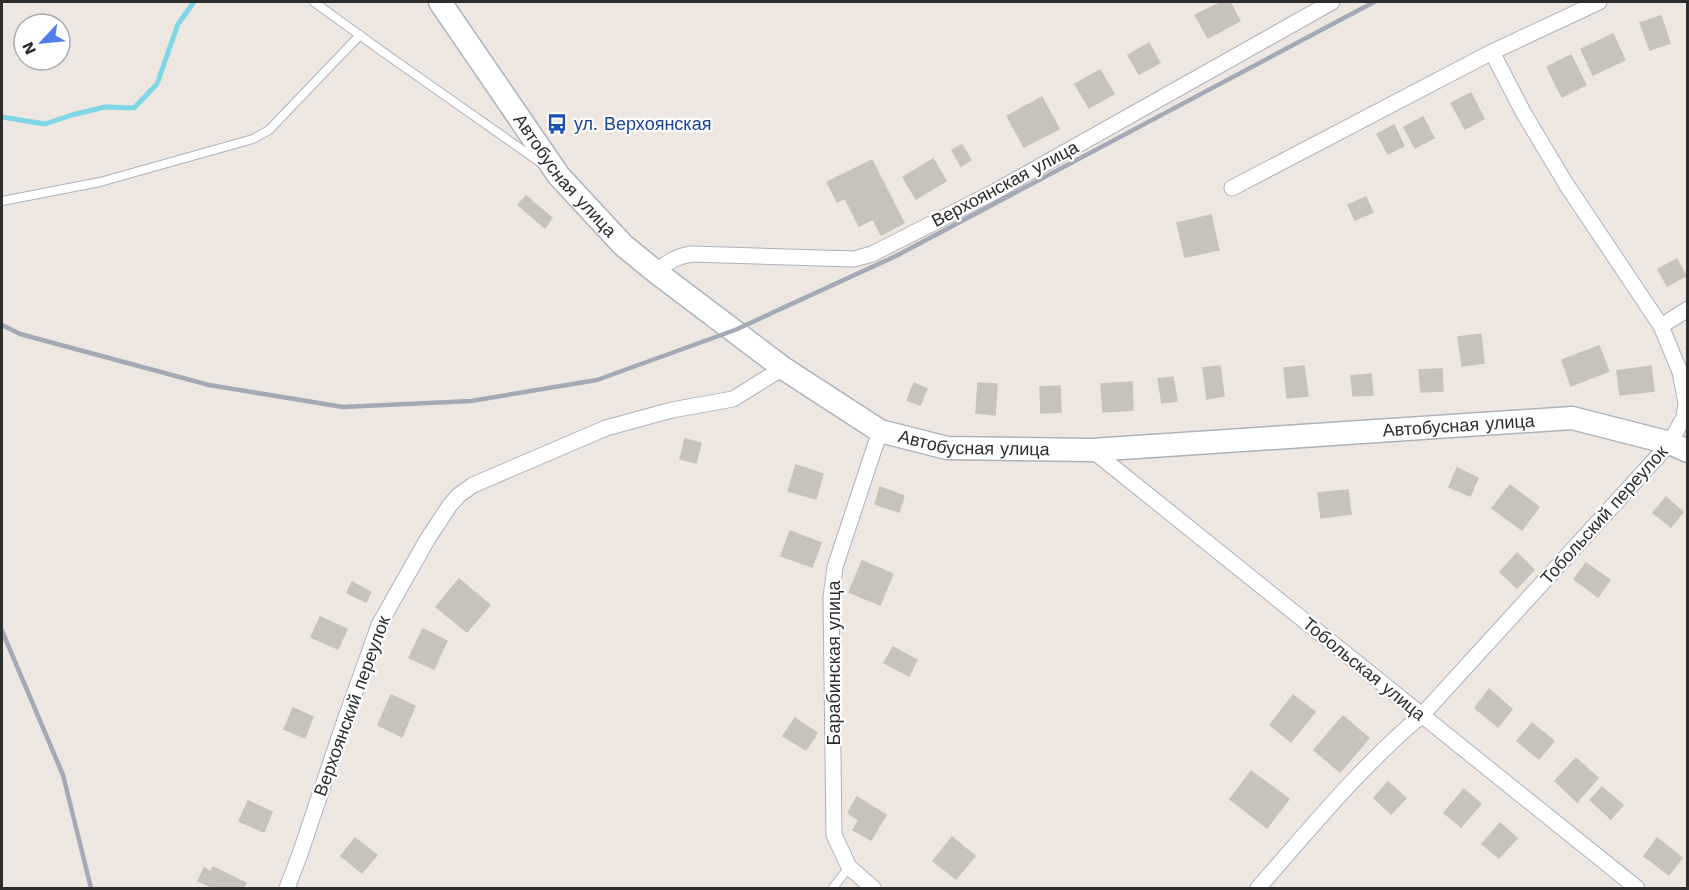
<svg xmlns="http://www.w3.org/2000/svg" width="1689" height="890" viewBox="0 0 1689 890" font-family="'Work Sans',sans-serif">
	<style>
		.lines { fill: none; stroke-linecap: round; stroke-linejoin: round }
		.stream { stroke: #7ed6e6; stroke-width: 5 }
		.building { fill: #c7c2bc; stroke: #c9c2bb; stroke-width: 1.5 }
		.lane-casing { stroke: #aeb1b8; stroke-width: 10 }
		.street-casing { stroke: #aeb1b8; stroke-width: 17 }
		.secondary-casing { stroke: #aeb1b8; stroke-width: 25 }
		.lane { stroke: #fff; stroke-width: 8 }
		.street { stroke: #fff; stroke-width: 15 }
		.secondary { stroke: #fff; stroke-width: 22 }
		.rail { stroke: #a4a9b6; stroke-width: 4.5 }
		.labels { text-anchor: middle; stroke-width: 4.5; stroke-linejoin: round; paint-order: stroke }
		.transit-label { font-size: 18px; fill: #164399; stroke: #fff; text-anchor: start }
		.street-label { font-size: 18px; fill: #2d2d2d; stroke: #fff }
	</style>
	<rect width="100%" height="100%" fill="#eee7e1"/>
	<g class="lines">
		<path class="stream" d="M2 117 45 124 72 115 105 107 134 108 157 84 178 24 194 2"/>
	</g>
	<path class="building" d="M1222 2H1230L1240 21 1208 38 1195 15Z
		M1661 16 1670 43 1650 50 1640 23Z
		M1613 34 1625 60 1593 75 1581 49Z
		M1149 43 1160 63 1139 74 1128 55Z
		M1571 55 1586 85 1562 97 1547 67Z
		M1100 70 1114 94 1089 108 1075 84Z
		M1471 93 1484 119 1465 129 1451 103Z
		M1042 97 1059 129 1024 147 1007 116Z
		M1423 117 1434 138 1415 148 1404 127Z
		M1394 125 1404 146 1388 154 1377 134Z
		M962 145 971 160 961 166 952 150Z
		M933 159 946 181 916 199 903 177Z
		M872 160 904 223 881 235 873 219 859 226 845 198 837 202 827 182Z
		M526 196 552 218 545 228 518 205Z
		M1366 197 1373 212 1355 220 1348 205Z
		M1211 215 1219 250 1185 257 1177 223Z
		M1677 259 1686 276 1667 286 1658 269Z
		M1481 334 1484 363 1462 366 1458 337Z
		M1599 346 1609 371 1571 386 1562 360Z
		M1220 366 1224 396 1207 399 1203 368Z
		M1304 366 1308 396 1287 398 1284 368Z
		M1651 366 1654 391 1620 395 1617 371Z
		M1442 369 1443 391 1421 392 1419 370Z
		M1371 374 1373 395 1353 396 1351 376Z
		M1173 377 1177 401 1162 403 1158 379Z
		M1132 382 1133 410 1103 412 1101 384Z
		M914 383 927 389 920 405 907 400Z
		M978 383 997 384 995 415 976 413Z
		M1060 386 1061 412 1041 413 1040 387Z
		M685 439 701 443 696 463 680 459Z
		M796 465 823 474 816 499 788 491Z
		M1457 468 1478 478 1470 496 1449 487Z
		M1510 485 1539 507 1522 530 1492 508Z
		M880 487 904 496 899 512 875 504Z
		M1348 490 1351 514 1321 518 1318 493Z
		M1666 497 1683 512 1671 527 1653 513Z
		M790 531 821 543 812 567 781 556Z
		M1517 553 1534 570 1517 588 1500 572Z
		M862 561 893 574 880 605 849 592Z
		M1586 563 1610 580 1598 597 1574 579Z
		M459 579 490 605 467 632 436 607Z
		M352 582 371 592 366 602 347 593Z
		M320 617 347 629 338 649 311 637Z
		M423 629 447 641 434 669 409 658Z
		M893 647 917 660 909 676 884 663Z
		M1489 689 1512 709 1498 727 1475 708Z
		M391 695 415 706 402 737 378 725Z
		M1293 695 1315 712 1291 742 1270 725Z
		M293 708 313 717 305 738 284 729Z
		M1343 716 1369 738 1340 772 1314 750Z
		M795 718 817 733 806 750 783 736Z
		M1532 723 1554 741 1539 759 1517 741Z
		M1576 758 1598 778 1577 802 1555 781Z
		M1251 771 1289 799 1267 828 1230 799Z
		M1388 782 1406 798 1391 814 1374 798Z
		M1602 787 1623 805 1611 819 1590 800Z
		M1464 789 1481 804 1461 827 1444 813Z
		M857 797 886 815 871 840 853 830 859 820 848 813Z
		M248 801 272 812 264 832 239 821Z
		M1500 823 1517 838 1499 858 1482 844Z
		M952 837 975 856 956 879 933 861Z
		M355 838 377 855 362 873 341 856Z
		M1657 838 1682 858 1669 875 1644 856Z
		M213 867 246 883 243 888H214L198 881 204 868 211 872Z"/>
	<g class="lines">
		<g class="lane-casing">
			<path id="lane" d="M314 2 383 52 541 163
				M2 201 100 182 253 139 269 130 360 35
				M833 888 849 867"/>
		</g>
		<g class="street-casing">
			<path id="street" d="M1232 188 1492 52 1599 2
				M656 272C667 262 677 256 692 254L854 259 872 254 996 191 1332 2
				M1661 326 1688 309
				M1092 450 1637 888
				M287 888 300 854 344 723 379 625 427 540 450 505 459 495 473 485 606 428 672 410 733 399 783 368
				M873 888 849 867 834 835 831 597 835 567 880 431
				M1258 888C1310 829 1361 766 1422 715L1670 443 1684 417 1686 403 1680 372 1661 326 1566 184 1523 112 1492 52"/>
		</g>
		<g class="secondary-casing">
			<g id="secondary">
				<path id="s1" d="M440 2 559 176 623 245 656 272 783 368 880 431 947 448 1092 450 1572 418 1670 443 1688 451"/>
			</g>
		</g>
		<use href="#lane" class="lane"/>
		<use href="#street" class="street"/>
		<use href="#secondary" class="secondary"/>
		<path class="rail" d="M2 325 20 334 209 385 343 407 471 401 597 380 735 330 896 256 1374 2
			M2 631 63 775 91 888"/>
	</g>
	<defs>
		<g id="bus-bare" transform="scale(1.62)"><path d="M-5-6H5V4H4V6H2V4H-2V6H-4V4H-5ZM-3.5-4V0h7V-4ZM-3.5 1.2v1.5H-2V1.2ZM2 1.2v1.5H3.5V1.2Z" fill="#1a4fb4" stroke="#fff" stroke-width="2.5" paint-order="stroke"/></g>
	</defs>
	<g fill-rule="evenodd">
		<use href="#bus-bare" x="557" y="124"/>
	</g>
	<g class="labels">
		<g class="transit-label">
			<text x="574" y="130">ул. Верхоянская</text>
		</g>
		<g class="street-label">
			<text dy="6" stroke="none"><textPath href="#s1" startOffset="214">Автобусная улица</textPath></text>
			<text transform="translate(1005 184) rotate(-28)" y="6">Верхоянская улица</text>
			<text dy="6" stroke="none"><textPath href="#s1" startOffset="1204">Автобусная улица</textPath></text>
			<text dy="6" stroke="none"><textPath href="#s1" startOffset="718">Автобусная улица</textPath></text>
			<text transform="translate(1604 515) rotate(-48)" y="6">Тобольский переулок</text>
			<text transform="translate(834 663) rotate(-90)" y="6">Барабинская улица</text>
			<text transform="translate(1364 669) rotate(39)" y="6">Тобольская улица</text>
			<text transform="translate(352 706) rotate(-70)" y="6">Верхоянский переулок</text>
		</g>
	</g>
	<rect width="1689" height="890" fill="none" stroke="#2d2d2d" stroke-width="6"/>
	<g transform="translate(42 42) rotate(244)"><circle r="28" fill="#ffffff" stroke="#ababab" stroke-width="1.5"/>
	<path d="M0-4.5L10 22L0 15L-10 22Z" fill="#507eec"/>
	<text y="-9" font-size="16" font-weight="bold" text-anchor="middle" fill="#2d2d2d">N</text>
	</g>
</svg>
